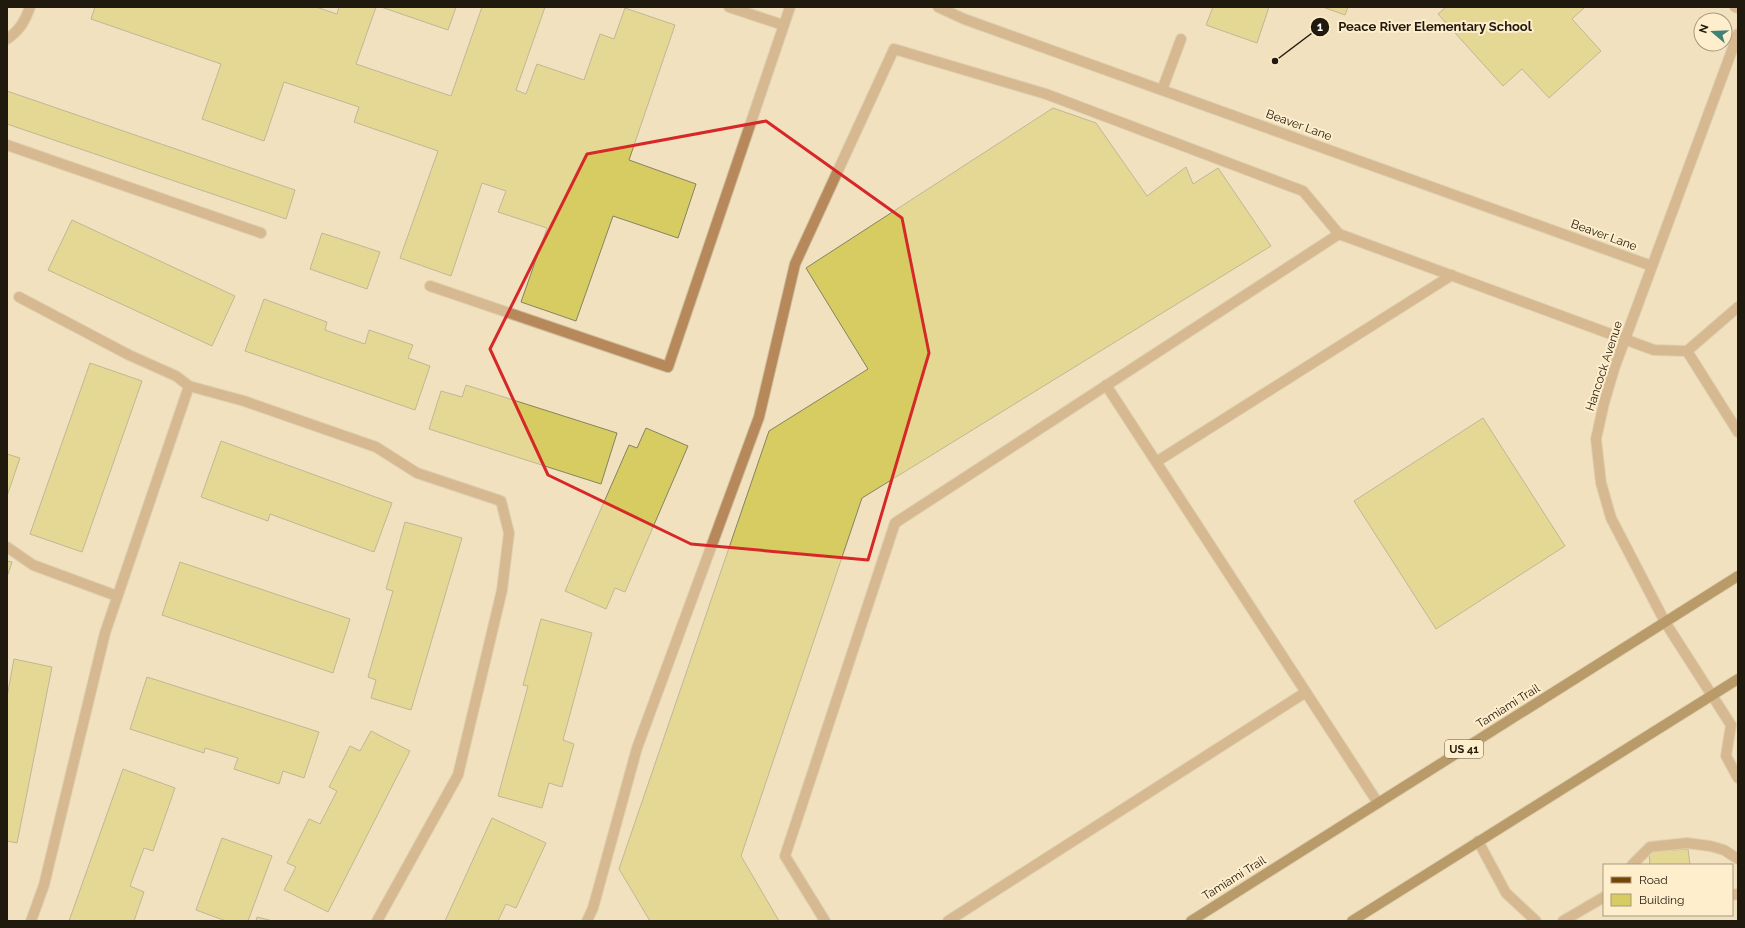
<svg xmlns="http://www.w3.org/2000/svg" width="1745" height="928" viewBox="0 0 1745 928" font-family="Raleway,sans-serif">
	<style>
		.building { fill: #d7cc62; stroke: #858362 }
		.lines { fill: none; stroke-linecap: round; stroke-linejoin: round }
		.minor-casing { stroke: #cbbd9f; stroke-width: 12 }
		.major-casing { stroke: #cbbd9f; stroke-width: 12 }
		.minor { stroke: #b78859; stroke-width: 10 }
		.major { stroke: #754503; stroke-width: 10 }
		.marked { fill: none; stroke: #d62828; stroke-width: 3; stroke-linejoin: round }
		.labels { text-anchor: middle; stroke-width: 4; stroke-linejoin: round; paint-order: stroke }
		.shield { fill: #fec; stroke: #635a47; stroke-width: 1 }
		.shield-label { font-size: 11px; font-weight: bold; fill: #201a0e }
		.street-label { font-size: 12px; fill: #201a0e; stroke: #fec }
		.leader { fill: none; stroke: #201a0e; stroke-width: 1.5 }
		.callout-dot { fill: #201a0e; stroke: #fec; stroke-width: 1.5 }
		.mark-label { font-size: 12px; text-anchor: middle; font-weight: bold; fill: #fff }
		.callout-label { font-size: 13px; text-anchor: middle; font-weight: bold; fill: #201a0e; stroke: #fec; stroke-width: 4; stroke-linejoin: round; paint-order: stroke }
	</style>
	<rect width="100%" height="100%" fill="#f1e1bf"/>
	<path class="building" d="M95 7H316L337 14 339 7H376L356 64 451 96 482 7H545L516 90 526 94 537 64 584 80 600 34 614 39 625 8 675 25 629 160 696 184 678 238 613 216 576 321 521 302 547 228 498 212 506 191 482 183 451 276 400 258 438 151 354 122 359 107 284 82 264 141 202 119 221 64 91 19Z
		M381 7H456L448 30Z
		M1213 7H1269L1257 43 1206 25Z
		M1323 7H1348L1345 15Z
		M1446 7H1585L1572 19 1601 51 1549 98 1522 69 1503 86 1438 14Z
		M7 91 295 190 286 219 7 124Z
		M1053 108 1096 123 1147 196 1186 167 1193 184 1218 168 1271 246 862 498 741 856 779 921H650L619 869 769 431 868 369 806 268Z
		M72 220 235 296 212 346 48 270Z
		M322 233 380 252 367 289 310 269Z
		M264 299 327 322 325 330 365 344 369 330 413 345 408 358 430 366 415 410 245 351Z
		M90 363 142 381 82 552 30 534Z
		M466 385 617 433 601 484 429 429 441 391 462 397Z
		M1483 418 1565 546 1436 629 1354 501Z
		M646 428 688 446 625 592 615 588 606 609 565 591 629 445 637 448Z
		M221 441 392 503 374 552 270 514 268 521 201 497Z
		M7 454 20 458 7 496Z
		M405 522 462 538 411 710 371 698 376 680 368 677 393 591 386 589Z
		M7 561 12 562 7 577Z
		M180 562 350 619 333 673 162 615Z
		M541 619 592 633 563 740 574 744 562 787 549 783 542 808 498 796 528 686 523 685Z
		M14 659 52 667 17 843 7 841V697Z
		M147 677 319 732 304 778 283 771 279 784 234 769 238 758 205 748 204 753 130 729Z
		M371 731 410 751 328 912 284 890 296 867 287 863 309 819 320 824 337 791 329 787 350 746 360 751Z
		M123 769 175 788 153 851 144 848 130 886 144 892 134 921H69Z
		M492 818 546 843 516 908 506 904 498 921H445Z
		M222 838 272 856 248 921H226L196 910Z
		M1688 849 1690 865H1650L1649 852Z
		M257 917 273 921H256Z"/>
	<g class="lines">
		<g class="minor-casing">
			<path id="minor" d="M729 7 783 25
				M938 7 964 19 1652 266
				M1735 7 1738 8
				M1738 34 1614 369 1604 403 1596 439 1601 483 1611 518 1665 622 1731 725 1726 756 1738 778
				M7 39C20 30 25 21 30 7
				M1162 90 1181 39
				M7 145 261 233
				M430 286 668 367 790 7
				M19 297 129 355 176 376 189 386
				M1687 351 1738 432
				M1106 385 1378 803
				M1156 462 1452 275
				M7 547 33 565 117 596
				M1478 841 1506 893 1536 921
				M1632 865 1650 847 1687 843 1710 846 1724 850 1738 859
				M1732 895 1738 894
				M31 921 44 885 105 633 189 386 244 401 376 447 417 473 501 501 509 533 502 590 458 775 377 921
				M587 921 593 908 637 748 759 417 795 264 894 49 1046 94 1303 191 1339 234 1654 350 1687 351 1738 307
				M825 921 785 856 895 523 1339 234
				M948 921 1306 692
				M1563 921 1604 897"/>
		</g>
		<g class="major-casing">
			<path id="major" d="M1191 921 1738 576
				M1352 921 1738 679"/>
		</g>
		<use href="#minor" class="minor"/>
		<use href="#major" class="major"/>
	</g>
	<path d="M0 0H1745V928H0ZM766 121 902 218 929 353 868 560 691 544 548 475 490 349 587 154Z" fill="#f1e1bf" fill-opacity=".55" fill-rule="evenodd"/>
	<path class="marked" d="M766 121 902 218 929 353 868 560 691 544 548 475 490 349 587 154Z"/>
	<g class="labels">
		<rect class="shield" x="1445" y="740" width="38" height="18" rx="3"/>
		<g class="shield-label">
			<text x="1464" y="753">US 41</text>
		</g>
		<g class="street-label">
			<text transform="translate(1299 125) rotate(20)" y="4">Beaver Lane</text>
			<text transform="translate(1604 235) rotate(20)" y="4">Beaver Lane</text>
			<text transform="translate(1604 366) rotate(-72)" y="4">Hancock Avenue</text>
			<text transform="translate(1508 706) rotate(-32)" y="4">Tamiami Trail</text>
			<text transform="translate(1234 878) rotate(-32)" y="4">Tamiami Trail</text>
		</g>
	</g>
	<path class="leader" d="M1275 61L1320 27"/>
	<g class="callout-dot">
		<circle cx="1275" cy="61" r="4"/>
		<circle cx="1320" cy="27" r="10"/>
	</g>
	<g class="mark-label">
		<text x="1320" y="31">1</text>
	</g>
	<g class="callout-label">
		<text x="1435" y="31">Peace River Elementary School</text>
	</g>
	<rect width="1745" height="928" fill="none" stroke="#201a0e" stroke-width="16"/>
	<rect x="1603" y="864" width="130" height="52" fill="#ffeecc" stroke="#a69980"/>
	<rect x="1611" y="877" width="20" height="6" fill="#754503" stroke="#a69980"/>
	<text x="1639" y="884" font-size="12" fill="#201a0e">Road</text>
	<rect x="1611" y="894" width="20" height="12" fill="#d7cc62" stroke="#a69980"/>
	<text x="1639" y="904" font-size="12" fill="#201a0e">Building</text>
	<g transform="translate(1713 32) rotate(289)"><circle r="19" fill="#ffeecc" stroke="#a69980"/>
	<path d="M0-3L7 15L0 10L-7 15Z" fill="#3e8275"/>
	<text y="-6" font-size="11" font-weight="bold" text-anchor="middle" fill="#201a0e">N</text>
	</g>
</svg>
